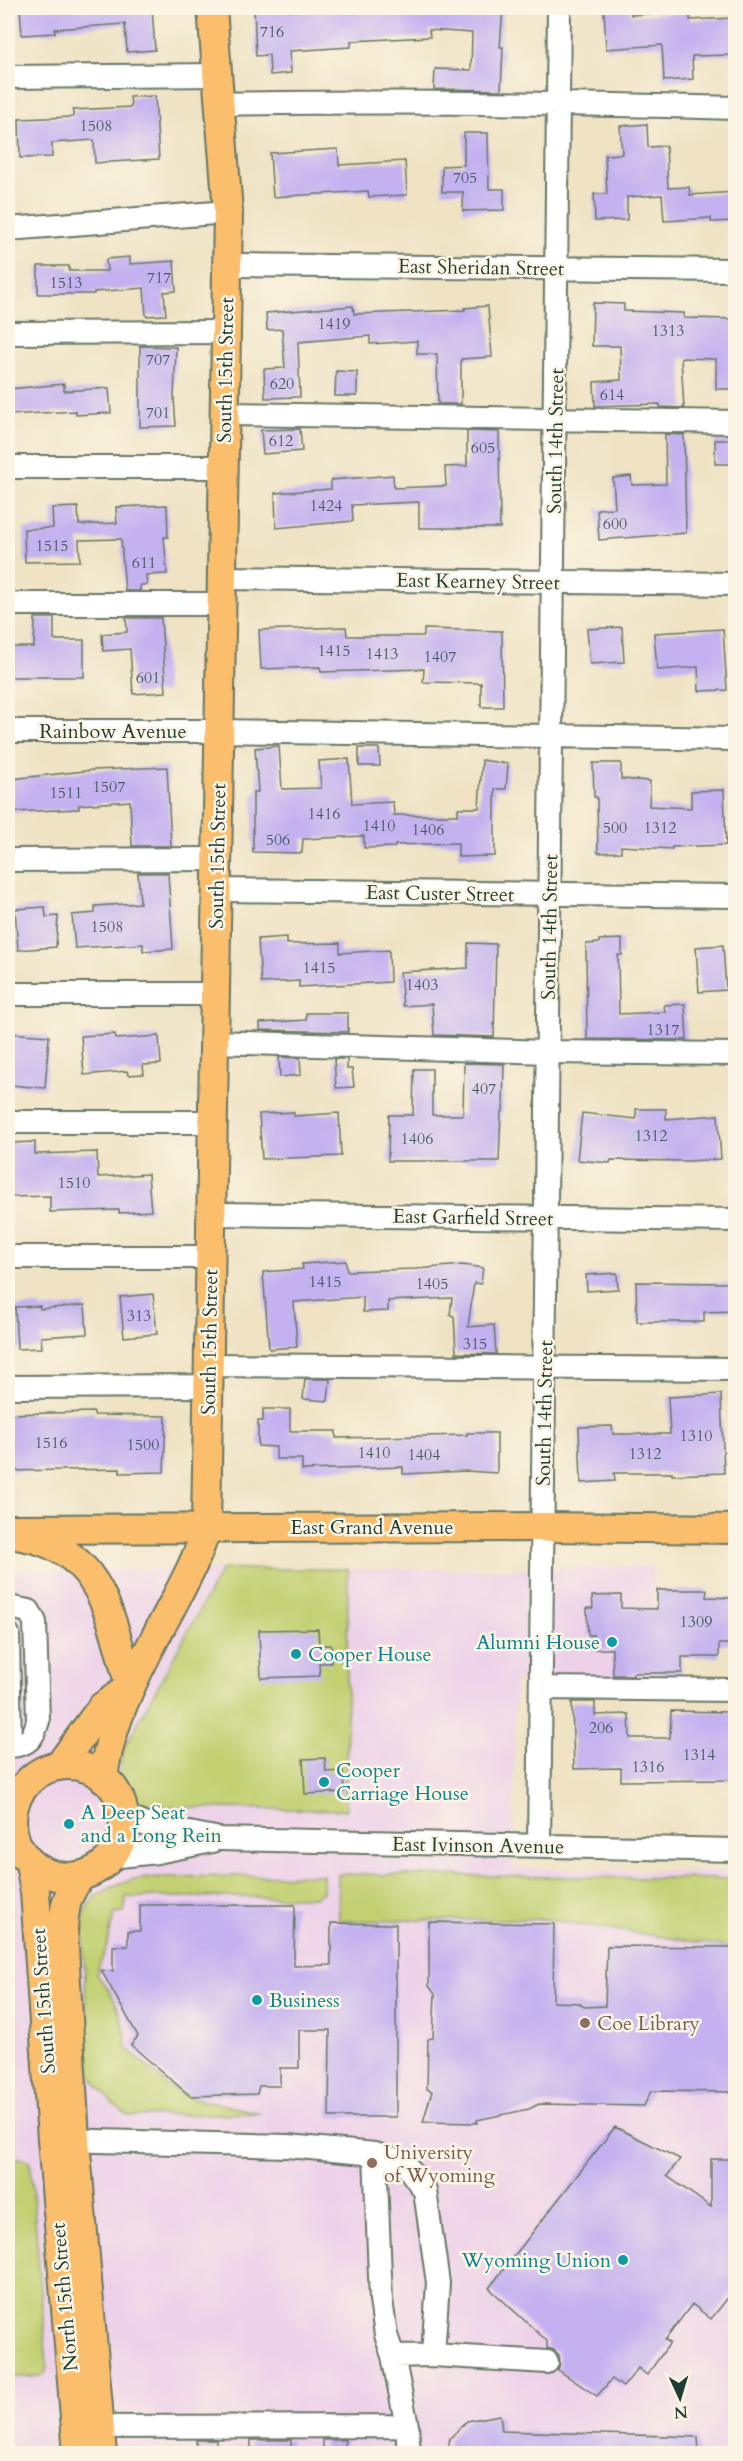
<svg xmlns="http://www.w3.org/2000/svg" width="743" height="2461" viewBox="0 0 743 2461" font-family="Cardo,serif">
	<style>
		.built { fill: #edd1e9 }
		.green { fill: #c2d072; stroke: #708653; stroke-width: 1.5 }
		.building { fill: #c3b1f0 }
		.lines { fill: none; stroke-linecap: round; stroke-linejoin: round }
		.minor-casing { stroke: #687766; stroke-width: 26 }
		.major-casing { stroke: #687766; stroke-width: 32 }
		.minor { stroke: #fff; stroke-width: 22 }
		.major { stroke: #fabe6d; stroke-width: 28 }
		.culture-dot { fill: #0f9aa8; stroke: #fcf5e5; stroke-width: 2 }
		.education-dot { fill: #8d6e63; stroke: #fcf5e5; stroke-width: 2 }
		.labels { text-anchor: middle; stroke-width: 5; stroke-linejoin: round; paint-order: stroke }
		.number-label { font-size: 16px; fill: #485a63 }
		.street-label { font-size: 20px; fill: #1f3d34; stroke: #fcf5e5 }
		.culture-label { font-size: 20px; fill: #0d838f; stroke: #fcf5e5; text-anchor: start }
		.education-label { font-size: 20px; fill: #785e54; stroke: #fcf5e5; text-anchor: start }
	</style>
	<rect width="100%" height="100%" fill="#fcf5e5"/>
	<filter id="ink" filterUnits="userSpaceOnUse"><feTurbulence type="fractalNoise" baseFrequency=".0167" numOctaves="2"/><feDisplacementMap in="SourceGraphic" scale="12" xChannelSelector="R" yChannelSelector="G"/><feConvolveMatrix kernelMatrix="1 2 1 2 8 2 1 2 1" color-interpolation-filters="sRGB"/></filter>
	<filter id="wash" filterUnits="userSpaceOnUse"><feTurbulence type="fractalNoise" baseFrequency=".008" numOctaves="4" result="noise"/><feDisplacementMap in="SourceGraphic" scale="24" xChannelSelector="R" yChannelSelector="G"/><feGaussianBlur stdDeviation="1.35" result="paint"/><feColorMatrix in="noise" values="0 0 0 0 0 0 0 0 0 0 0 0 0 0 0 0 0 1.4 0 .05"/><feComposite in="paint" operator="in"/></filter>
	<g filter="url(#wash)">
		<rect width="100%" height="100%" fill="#efe3c4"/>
		<path class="built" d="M653 1566V1683L515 1681 513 1868 735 1873V2453H8V1570L519 1569Z"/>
		<path class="green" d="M222 1569H348L346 1810 143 1807C115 1792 117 1776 124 1748Z
			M338 1874 735 1879V1948L544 1919 339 1921Z
			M323 1875V1891L315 1897H126L124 1913 114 1914 107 1946 96 1974C116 1995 124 2019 127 2048L168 2086 192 2098 260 2113 129 2116 112 2103 88 2073 83 1923 85 1910 94 1898 108 1889 131 1880 161 1877Z
			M8 2158H23L29 2161 31 2168 47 2366 45 2374 39 2377H8Z"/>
		<g id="blocks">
			<path class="building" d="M20 8H152L155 50 127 52 125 24 55 29V33L22 35Z
				M254 8H288V11L348 8 349 13 435 8H503L500 47H503L501 90 434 89 435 69 471 70 472 33 429 30 430 37 351 41V47L290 51 291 73 270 75 269 55 256 56Z
				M631 8V15L690 12V20L735 18V55L692 56 693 79 664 81 662 45 606 49 604 10Z
				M155 96 159 159 95 163 94 140 52 143V157L20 158 19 119 73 117V110L131 107 130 97Z
				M647 124 648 147 666 146 668 188 689 187 690 195 735 192V221L711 222V218L664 221 662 195 627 197V220L595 221 594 194H607L605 155 622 154 620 126Z
				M464 133H488L489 189H504V210L463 211V192H442V166L464 165Z
				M338 149 339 165 405 161 407 195 369 197 368 191 273 197 270 153Z
				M130 257V264L174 261 176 291 164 292 166 315 146 316 144 288 94 292V294H38V266H69V271H107L106 259Z
				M593 303 624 304V311L684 313V318L734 319 735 389H716V359L681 358 684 408 660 407V404L595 406 594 382 621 380 620 346H592Z
				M353 306 354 314 465 310 464 308 488 306 492 357 461 359V404H438L437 354H417V341L370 344V336L298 342 300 397 265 398 264 369 285 368 282 329 267 330 266 313Z
				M140 346 176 347 174 398 176 426 140 427Z
				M336 371 357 372V396H335Z
				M64 384V391L109 388 111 413 76 415V411L8 415V389Z
				M300 429 302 451 263 454 261 430Z
				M467 431 499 432 500 528H419V502L352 505 353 521 276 528 275 493 331 489V480L393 475 394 488 446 486 445 467 467 466Z
				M665 434 684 435 686 533 599 540 597 509 615 508 613 478 631 476 632 485 666 484Z
				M715 440H735V464H715Z
				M167 505 168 537H164L167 574 146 575 147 585H140V591H125L121 539 79 540 80 561 25 562 24 529 53 528 52 508 78 507 79 525 117 523 116 507Z
				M35 618H54V640H84V677H8V647H34Z
				M126 618H161L166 692 133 694 130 649 103 651 102 634 127 632Z
				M346 627 347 636H424V629L502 631 503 707H481V683L423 682 424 669 321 672 320 667 261 669 259 630Z
				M622 627 624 662 590 664 587 629Z
				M723 629 727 690 699 691 698 667 657 670 654 633Z
				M279 746 282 789 321 788 319 761 349 759 352 804 393 802 394 815H458V808H479L482 760 508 764 506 789H495V856L458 857V843L395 845V847L364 848V836L303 839 302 853 253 852V792H258L255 748Z
				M359 748H379L380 766H359Z
				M593 763H621V779L650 781 649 806 691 808V791L724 790 726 845 672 847V849L621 846V852L598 853 597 797H594Z
				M167 767 171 846H132L130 801 79 805V809L14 812 11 779 94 770Z
				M138 873H168L173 949 143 951V944L75 948 72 915 95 913V906L140 903Z
				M45 907 46 917 58 916 56 947 18 950 15 909Z
				M287 937V944L340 943V953L389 950 390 982 299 987V981L261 983 258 939Z
				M622 939V955H618L619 1014 665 1012 664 1005 685 1004 687 1040 587 1039 586 944 599 943V940Z
				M468 943 496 944 494 1037 434 1035 432 1004 403 1006 400 972 468 968Z
				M723 945 726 990 699 992 696 947Z
				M306 1013H348V1032L260 1030V1023L306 1020Z
				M8 1033 49 1036 45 1088 8 1085Z
				M115 1034 116 1039 159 1036 161 1064 143 1065 144 1074 128 1075 127 1071 84 1075 81 1036Z
				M279 1057 300 1058 301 1075 280 1077Z
				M334 1059H347V1069H352L354 1087 336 1088Z
				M464 1063 504 1064 503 1112H501L499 1161H388L389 1115H413L414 1069H432V1115H463Z
				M636 1109H666V1119L718 1115 721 1159 688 1161 611 1160 610 1163 577 1160 582 1113 636 1119Z
				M294 1112V1116L339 1113 341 1156 262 1159 259 1114Z
				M35 1142V1154L97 1152 98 1177 148 1174 151 1211 119 1213V1210L50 1212V1196L8 1197V1143Z
				M346 1261 347 1271 415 1269 463 1265 483 1268 481 1284 474 1283 468 1327 494 1325 496 1354 456 1353 454 1316 450 1315 452 1298 388 1301V1311L363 1312V1297L294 1302 297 1347 269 1349 263 1272 303 1269 302 1264Z
				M617 1273 618 1289 587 1291 586 1275Z
				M636 1282 728 1283V1289L735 1288V1311L704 1312V1322H637Z
				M153 1294 157 1334 124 1337 120 1297Z
				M85 1305 87 1334 41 1337 42 1348 17 1349 15 1307 40 1306V1309Z
				M305 1379H330L328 1401 303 1399Z
				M721 1394 724 1473 672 1475V1473H614L615 1481 581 1483 579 1427 612 1426 613 1434H670L668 1397Z
				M263 1409H290V1431H336V1438L467 1435V1433H497V1473L466 1471 403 1474V1467L302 1470V1459H276V1447L258 1446V1421H263Z
				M94 1412V1415L166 1416 164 1472 120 1473V1469L8 1471V1414Z
				M657 1590H707L706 1597 735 1598V1644H719V1657H682V1673H633V1675H613L612 1649H593V1635H588L587 1608H593L592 1596 621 1595V1608L657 1609Z
				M318 1629 319 1645H331V1663H319L320 1676 261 1678 259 1630Z
				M572 1702H595V1715L629 1714 630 1738H670L671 1711 735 1712V1780L621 1781V1768L574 1769Z
				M325 1758 326 1772 343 1771 344 1792 305 1794 303 1759Z
				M140 1905H295L294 1966 331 1965V1923L396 1924V2117H329L330 2030H299V2068H280V2086H259L257 2094 190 2096 131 2045 138 2036 101 1970 113 1971V1946H128V1931H140Z
				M429 1922 554 1924 553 2002 579 2003 584 2007 605 2006 607 1946 735 1947V2092L651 2091 644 2106 539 2104 529 2109 477 2120V2123L423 2122 432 2091 427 2089 428 2039 433 2038 435 1994 429 1986Z
				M615 2127 680 2159 667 2176 711 2207V2159H735V2289L711 2319 692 2304 665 2340 670 2343 647 2375 638 2368 623 2387 612 2379 597 2396 558 2370 560 2363 559 2355 554 2350 547 2348V2341L489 2288Z
				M500 2415 502 2431 698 2437 699 2454H447L450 2438 467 2421Z
				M196 2440H216V2454H196Z
				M251 2440H291V2454H251Z
				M323 2440H345V2454H323Z"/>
		</g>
	</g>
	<g filter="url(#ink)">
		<use href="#blocks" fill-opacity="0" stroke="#687766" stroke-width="1.5"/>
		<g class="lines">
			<g class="minor-casing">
				<path id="minor" d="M8 77 218 75
					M220 104C392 101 564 103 736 108
					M8 229 228 212
					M227 265 736 270
					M8 333 226 332
					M225 414 736 422
					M8 467H224
					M221 578 736 584
					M8 604H221
					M8 731H219L736 739
					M8 860 217 859
					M217 890 736 896
					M8 994H215
					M214 1042 548 1052 736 1054
					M8 1122H213
					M211 1214 736 1220
					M8 1257H211
					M209 1365 736 1369
					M8 1387 208 1386
					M8 1607 29 1611 35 1622 38 1721C33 1738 29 1745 10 1746L8 1634
					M541 1688 736 1690
					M123 1814 143 1824 220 1839 736 1850
					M8 1838 14 1836
					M539 1846 559 8
					M110 1857 157 1852 212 1841
					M59 2140 288 2146 375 2154 404 2162 425 2191 438 2283 433 2355 393 2356
					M433 2355 547 2362
					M407 2426 409 2454
					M84 2427 407 2426 393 2356 386 2335 381 2300 375 2154"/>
			</g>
			<g class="major-casing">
				<path id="major" d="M8 1529 543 1527 736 1529
					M21 1536C103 1549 111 1620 130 1687
					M12 1821a56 56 0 1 1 112 0a56 56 0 1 1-112 0Z
					M59 1766 102 1707 130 1687
					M103 1778C111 1715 144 1659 173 1604 186 1579 199 1555 206 1528L228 212 212 8
					M30 1863 35 1892 52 2139 78 2454
					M81 1876C67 1893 64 1907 63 1930L75 2140 102 2454"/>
			</g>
			<use href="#minor" class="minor"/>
			<use href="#major" class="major"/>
		</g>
	</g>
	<g class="culture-dot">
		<circle cx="612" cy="1642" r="6"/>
		<circle cx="296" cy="1654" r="6"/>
		<circle cx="324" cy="1782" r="6"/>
		<circle cx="69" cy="1824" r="6"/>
		<circle cx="257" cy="2000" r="6"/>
		<circle cx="623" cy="2260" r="6"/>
	</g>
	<g class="education-dot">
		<circle cx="585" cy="2023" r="6"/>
		<circle cx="372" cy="2163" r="6"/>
	</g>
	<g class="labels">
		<g class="number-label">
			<text x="272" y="37">716</text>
			<text x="96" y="131">1508</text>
			<text x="465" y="183">705</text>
			<text x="159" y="283">717</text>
			<text x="66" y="288">1513</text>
			<text x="334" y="329">1419</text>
			<text x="668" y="336">1313</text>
			<text x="158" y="365">707</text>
			<text x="282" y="389">620</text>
			<text x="612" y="400">614</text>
			<text x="158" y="418">701</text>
			<text x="281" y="446">612</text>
			<text x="483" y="453">605</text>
			<text x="326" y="511">1424</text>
			<text x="615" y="529">600</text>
			<text x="52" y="551">1515</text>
			<text x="144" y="568">611</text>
			<text x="334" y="656">1415</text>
			<text x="382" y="659">1413</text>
			<text x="440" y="662">1407</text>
			<text x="148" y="683">601</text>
			<text x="109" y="792">1507</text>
			<text x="66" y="798">1511</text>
			<text x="324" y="819">1416</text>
			<text x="379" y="831">1410</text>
			<text x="615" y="833">500</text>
			<text x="660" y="833">1312</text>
			<text x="428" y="835">1406</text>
			<text x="278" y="845">506</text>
			<text x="107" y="932">1508</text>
			<text x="319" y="973">1415</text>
			<text x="422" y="990">1403</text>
			<text x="663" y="1035">1317</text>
			<text x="484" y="1094">407</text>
			<text x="651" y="1141">1312</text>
			<text x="417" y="1144">1406</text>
			<text x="74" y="1188">1510</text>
			<text x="325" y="1287">1415</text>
			<text x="432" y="1289">1405</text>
			<text x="139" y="1321">313</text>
			<text x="475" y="1349">315</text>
			<text x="696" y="1441">1310</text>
			<text x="51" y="1448">1516</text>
			<text x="143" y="1450">1500</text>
			<text x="374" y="1458">1410</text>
			<text x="645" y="1459">1312</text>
			<text x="424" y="1460">1404</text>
			<text x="696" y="1627">1309</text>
			<text x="601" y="1733">206</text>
			<text x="699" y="1760">1314</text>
			<text x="648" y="1772">1316</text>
		</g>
		<g class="street-label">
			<text transform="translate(481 267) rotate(1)" y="7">East Sheridan Street</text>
			<text transform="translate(225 370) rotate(-89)" y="7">South 15th Street</text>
			<text transform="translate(555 441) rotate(-89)" y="7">South 14th Street</text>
			<text transform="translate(478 581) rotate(1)" y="7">East Kearney Street</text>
			<text x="113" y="738">Rainbow Avenue</text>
			<text transform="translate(217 856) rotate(-89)" y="7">South 15th Street</text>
			<text transform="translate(440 893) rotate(1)" y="7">East Custer Street</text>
			<text transform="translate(549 927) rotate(-89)" y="7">South 14th Street</text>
			<text transform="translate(473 1217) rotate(1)" y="7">East Garfield Street</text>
			<text transform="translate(209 1342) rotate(-89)" y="7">South 15th Street</text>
			<text transform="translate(544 1413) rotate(-89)" y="7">South 14th Street</text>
			<text x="372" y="1534">East Grand Avenue</text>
			<text transform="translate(478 1845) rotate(1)" y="7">East Ivinson Avenue</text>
			<text transform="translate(43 2001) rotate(-94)" y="7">South 15th Street</text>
			<text transform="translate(64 2297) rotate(-95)" y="7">North 15th Street</text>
		</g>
		<g class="culture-label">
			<text x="600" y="1649" text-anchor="end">Alumni House</text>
			<text x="308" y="1661">Cooper House</text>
			<text x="336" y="1777">Cooper<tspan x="336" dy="23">Carriage House</tspan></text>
			<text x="81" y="1819">A Deep Seat<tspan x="81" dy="23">and a Long Rein</tspan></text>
			<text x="269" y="2007">Business</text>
			<text x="611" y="2267" text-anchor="end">Wyoming Union</text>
		</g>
		<g class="education-label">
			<text x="597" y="2030">Coe Library</text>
			<text x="384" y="2159">University<tspan x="384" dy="23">of Wyoming</tspan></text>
		</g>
	</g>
	<rect width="743" height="2461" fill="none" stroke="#fcf5e5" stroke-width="30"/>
	<g transform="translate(680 2398) rotate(176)" stroke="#fcf5e5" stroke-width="4.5" paint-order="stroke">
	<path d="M0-4.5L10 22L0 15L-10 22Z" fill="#1f3d34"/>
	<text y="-9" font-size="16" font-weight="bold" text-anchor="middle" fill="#1f3d34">N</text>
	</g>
</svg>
